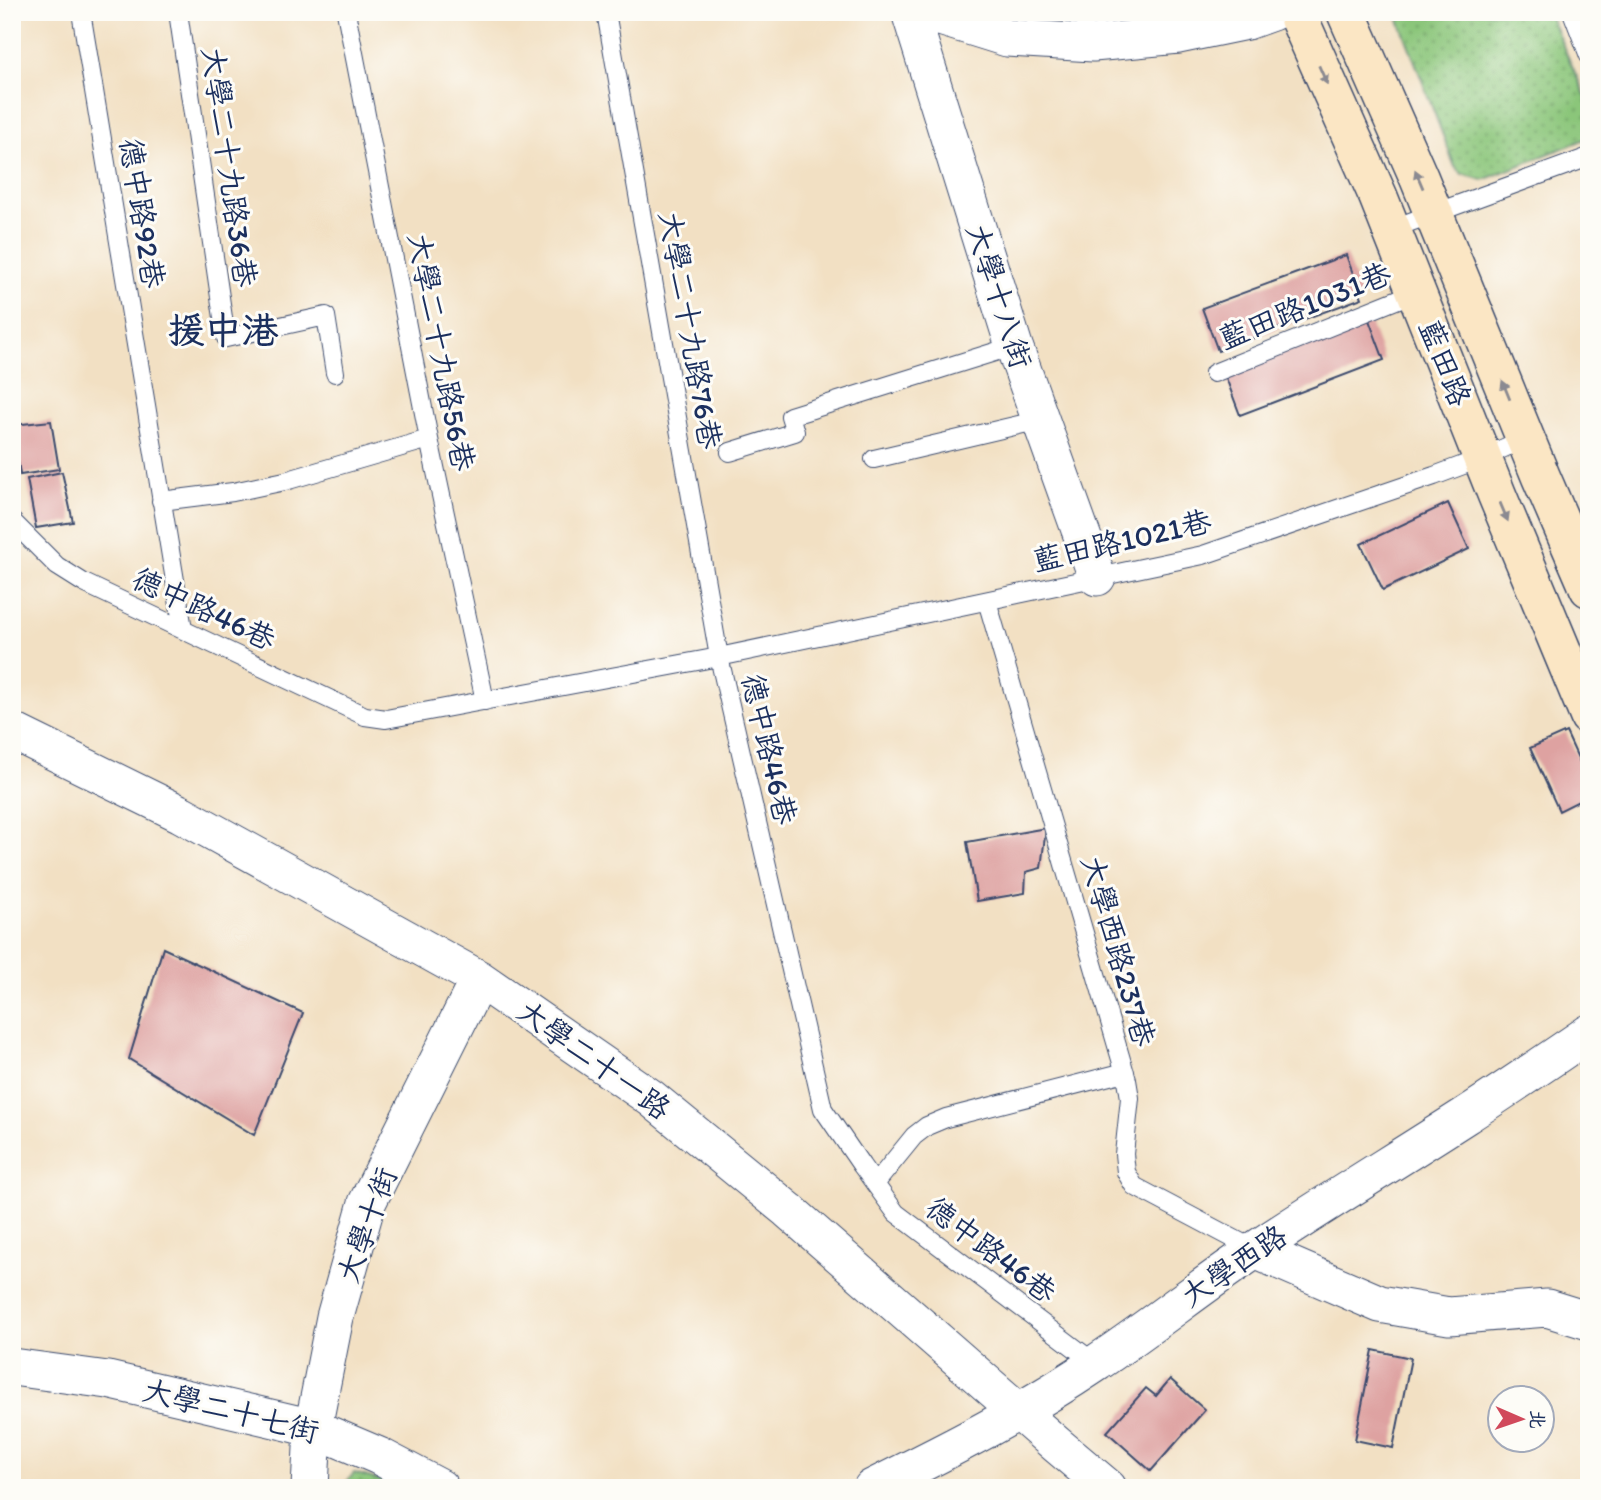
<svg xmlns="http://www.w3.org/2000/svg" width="1601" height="1500" viewBox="0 0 1601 1500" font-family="Itim,'LXGW WenKai TC',sans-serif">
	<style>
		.grass { fill: url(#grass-dots); stroke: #537a6c; stroke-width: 2 }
		.building { fill: #dea2a1 }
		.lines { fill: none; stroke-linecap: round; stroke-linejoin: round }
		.lane-casing { stroke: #3b4a6d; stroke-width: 20 }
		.street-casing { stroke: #3b4a6d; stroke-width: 39 }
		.secondary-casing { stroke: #3b4a6d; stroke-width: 41 }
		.lane { stroke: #fff; stroke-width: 18 }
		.street { stroke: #fff; stroke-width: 37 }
		.secondary { stroke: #fbe6c4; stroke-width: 38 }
		.oneway { fill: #8b8a91 }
		.labels { text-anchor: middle; stroke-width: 6; stroke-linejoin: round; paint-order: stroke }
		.street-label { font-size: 30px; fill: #1b2f5e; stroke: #fdfcf7 }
		.district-label { font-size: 37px; font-weight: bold; fill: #1b2f5e; stroke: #fdfcf7 }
	</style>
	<defs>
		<pattern id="grass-dots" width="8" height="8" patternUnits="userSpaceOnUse" patternTransform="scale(1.75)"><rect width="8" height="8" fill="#8bc67a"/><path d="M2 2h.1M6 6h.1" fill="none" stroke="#71a167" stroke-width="1.8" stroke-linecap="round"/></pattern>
	</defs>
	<rect width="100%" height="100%" fill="#fdfcf7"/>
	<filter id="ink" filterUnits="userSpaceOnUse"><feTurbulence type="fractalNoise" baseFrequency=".0143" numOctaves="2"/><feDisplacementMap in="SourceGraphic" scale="14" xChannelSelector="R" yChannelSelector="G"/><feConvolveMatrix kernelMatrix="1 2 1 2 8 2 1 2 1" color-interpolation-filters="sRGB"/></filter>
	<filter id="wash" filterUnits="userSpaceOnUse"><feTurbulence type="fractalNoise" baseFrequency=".00686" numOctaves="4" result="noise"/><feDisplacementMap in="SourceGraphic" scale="28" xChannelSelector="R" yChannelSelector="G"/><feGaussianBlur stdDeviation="1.57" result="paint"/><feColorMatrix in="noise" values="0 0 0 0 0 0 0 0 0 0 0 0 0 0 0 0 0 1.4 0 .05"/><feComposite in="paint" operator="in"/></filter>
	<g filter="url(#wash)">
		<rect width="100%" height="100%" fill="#f2e0c3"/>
		<path class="grass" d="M1397 12H1548L1589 104 1588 138 1483 180 1462 174 1455 167 1399 20Z
			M354 1473 382 1481 394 1488H342Z"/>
		<g id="blocks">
			<path class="building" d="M1346 255 1362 298 1218 351 1202 308Z
				M1369 320 1384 360 1240 415 1225 375Z
				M51 421 59 469 20 475 13 425Z
				M62 472 73 522 36 528 27 479Z
				M1448 503 1469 549 1383 590 1361 544Z
				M1566 732 1589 782V796L1559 811 1530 748Z
				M1046 828 1041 868 1026 872 1025 893 977 901 967 842Z
				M163 948 303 1013 254 1135 129 1059Z
				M1373 1350 1411 1358 1393 1448 1355 1440Z
				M1170 1379 1205 1410 1151 1471 1107 1432 1146 1388 1156 1396Z"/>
		</g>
	</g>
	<g filter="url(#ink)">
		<use href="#blocks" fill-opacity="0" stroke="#3b4a6d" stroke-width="2"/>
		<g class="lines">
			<g class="lane-casing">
				<path id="lane" d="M81 12 183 629
					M178 12 226 338 326 316 335 373
					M346 12 429 439 485 701
					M606 12 719 657 823 1109 862 1166 896 1213 1096 1364
					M1572 12 1589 56
					M1391 229 1589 157
					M1214 373 1416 292
					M730 452 795 432 790 416 1014 346
					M874 459 1040 420
					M161 501 233 492 285 481 429 439
					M12 521 57 566 84 583 365 716 386 719 719 657 1203 555 1434 476 1482 458 1526 438
					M987 601 1127 1080 1130 1098 1124 1154 1126 1172 1134 1186 1255 1250
					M875 1184 914 1136 927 1126 946 1118 1125 1072"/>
			</g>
			<g class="street-casing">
				<path id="street" d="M910 12 1014 346 1097 577
					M924 12 1007 38 1093 43 1179 35 1247 21 1272 12
					M12 731 181 814 479 979 651 1098 788 1210 1057 1445 1108 1488
					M1255 1250 1380 1304 1449 1316 1547 1308 1589 1321
					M12 1367 108 1380 313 1428 379 1456 440 1488
					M310 1488 313 1428 335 1317 367 1203 479 979
					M872 1488C949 1450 1024 1412 1095 1364 1149 1328 1200 1287 1255 1250 1324 1204 1395 1161 1465 1116 1507 1089 1548 1061 1589 1033"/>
			</g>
			<g class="secondary-casing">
				<path id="secondary" d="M1296 12 1378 196 1497 495 1589 716
					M1346 12 1419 178 1541 477 1589 588"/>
			</g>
			<use href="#lane" class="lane"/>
			<use href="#street" class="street"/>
			<use href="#secondary" class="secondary"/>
		</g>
		<defs><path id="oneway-solid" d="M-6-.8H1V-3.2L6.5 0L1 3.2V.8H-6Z" transform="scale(1.75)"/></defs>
		<g class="oneway">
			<use href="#oneway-solid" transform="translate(1323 75) rotate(66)"/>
			<use href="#oneway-solid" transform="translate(1419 179) rotate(-113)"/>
			<use href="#oneway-solid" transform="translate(1506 390) rotate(-112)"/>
			<use href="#oneway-solid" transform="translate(1504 512) rotate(67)"/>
		</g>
	</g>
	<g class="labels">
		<g class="street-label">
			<text transform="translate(229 167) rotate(82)" y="10">大學二十九路36巷</text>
			<text transform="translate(142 213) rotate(81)" y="10">德中路92巷</text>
			<text transform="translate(999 296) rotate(72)" y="10">大學十八街</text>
			<text transform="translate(1305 306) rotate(-22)" y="10">藍田路1031巷</text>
			<text transform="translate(690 330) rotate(80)" y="10">大學二十九路76巷</text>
			<text transform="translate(441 352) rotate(79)" y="10">大學二十九路56巷</text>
			<text transform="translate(1445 363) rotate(68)" y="10">藍田路</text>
			<text transform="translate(1122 541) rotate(-13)" y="10">藍田路1021巷</text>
			<text transform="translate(204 609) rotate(25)" y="10">德中路46巷</text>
			<text transform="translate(769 749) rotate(77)" y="10">德中路46巷</text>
			<text transform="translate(1118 951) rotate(74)" y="10">大學西路237巷</text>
			<text transform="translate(594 1060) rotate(36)" y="10">大學二十一路</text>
			<text transform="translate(367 1225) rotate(-70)" y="10">大學十街</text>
			<text transform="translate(991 1250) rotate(37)" y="10">德中路46巷</text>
			<text transform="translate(1234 1266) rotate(-34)" y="10">大學西路</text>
			<text transform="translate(231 1411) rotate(14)" y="10">大學二十七街</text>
		</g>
		<g class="district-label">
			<text x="223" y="343">援中港</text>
		</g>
	</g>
	<rect width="1601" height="1500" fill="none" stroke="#fdfcf7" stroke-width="42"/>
	<g transform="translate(1521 1419) rotate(92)"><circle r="33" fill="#fdfcf7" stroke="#a3aaba" stroke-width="2"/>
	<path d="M0-5L12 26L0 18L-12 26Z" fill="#d1495b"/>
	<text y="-10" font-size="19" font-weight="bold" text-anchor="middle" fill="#1b2f5e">北</text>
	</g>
</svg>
